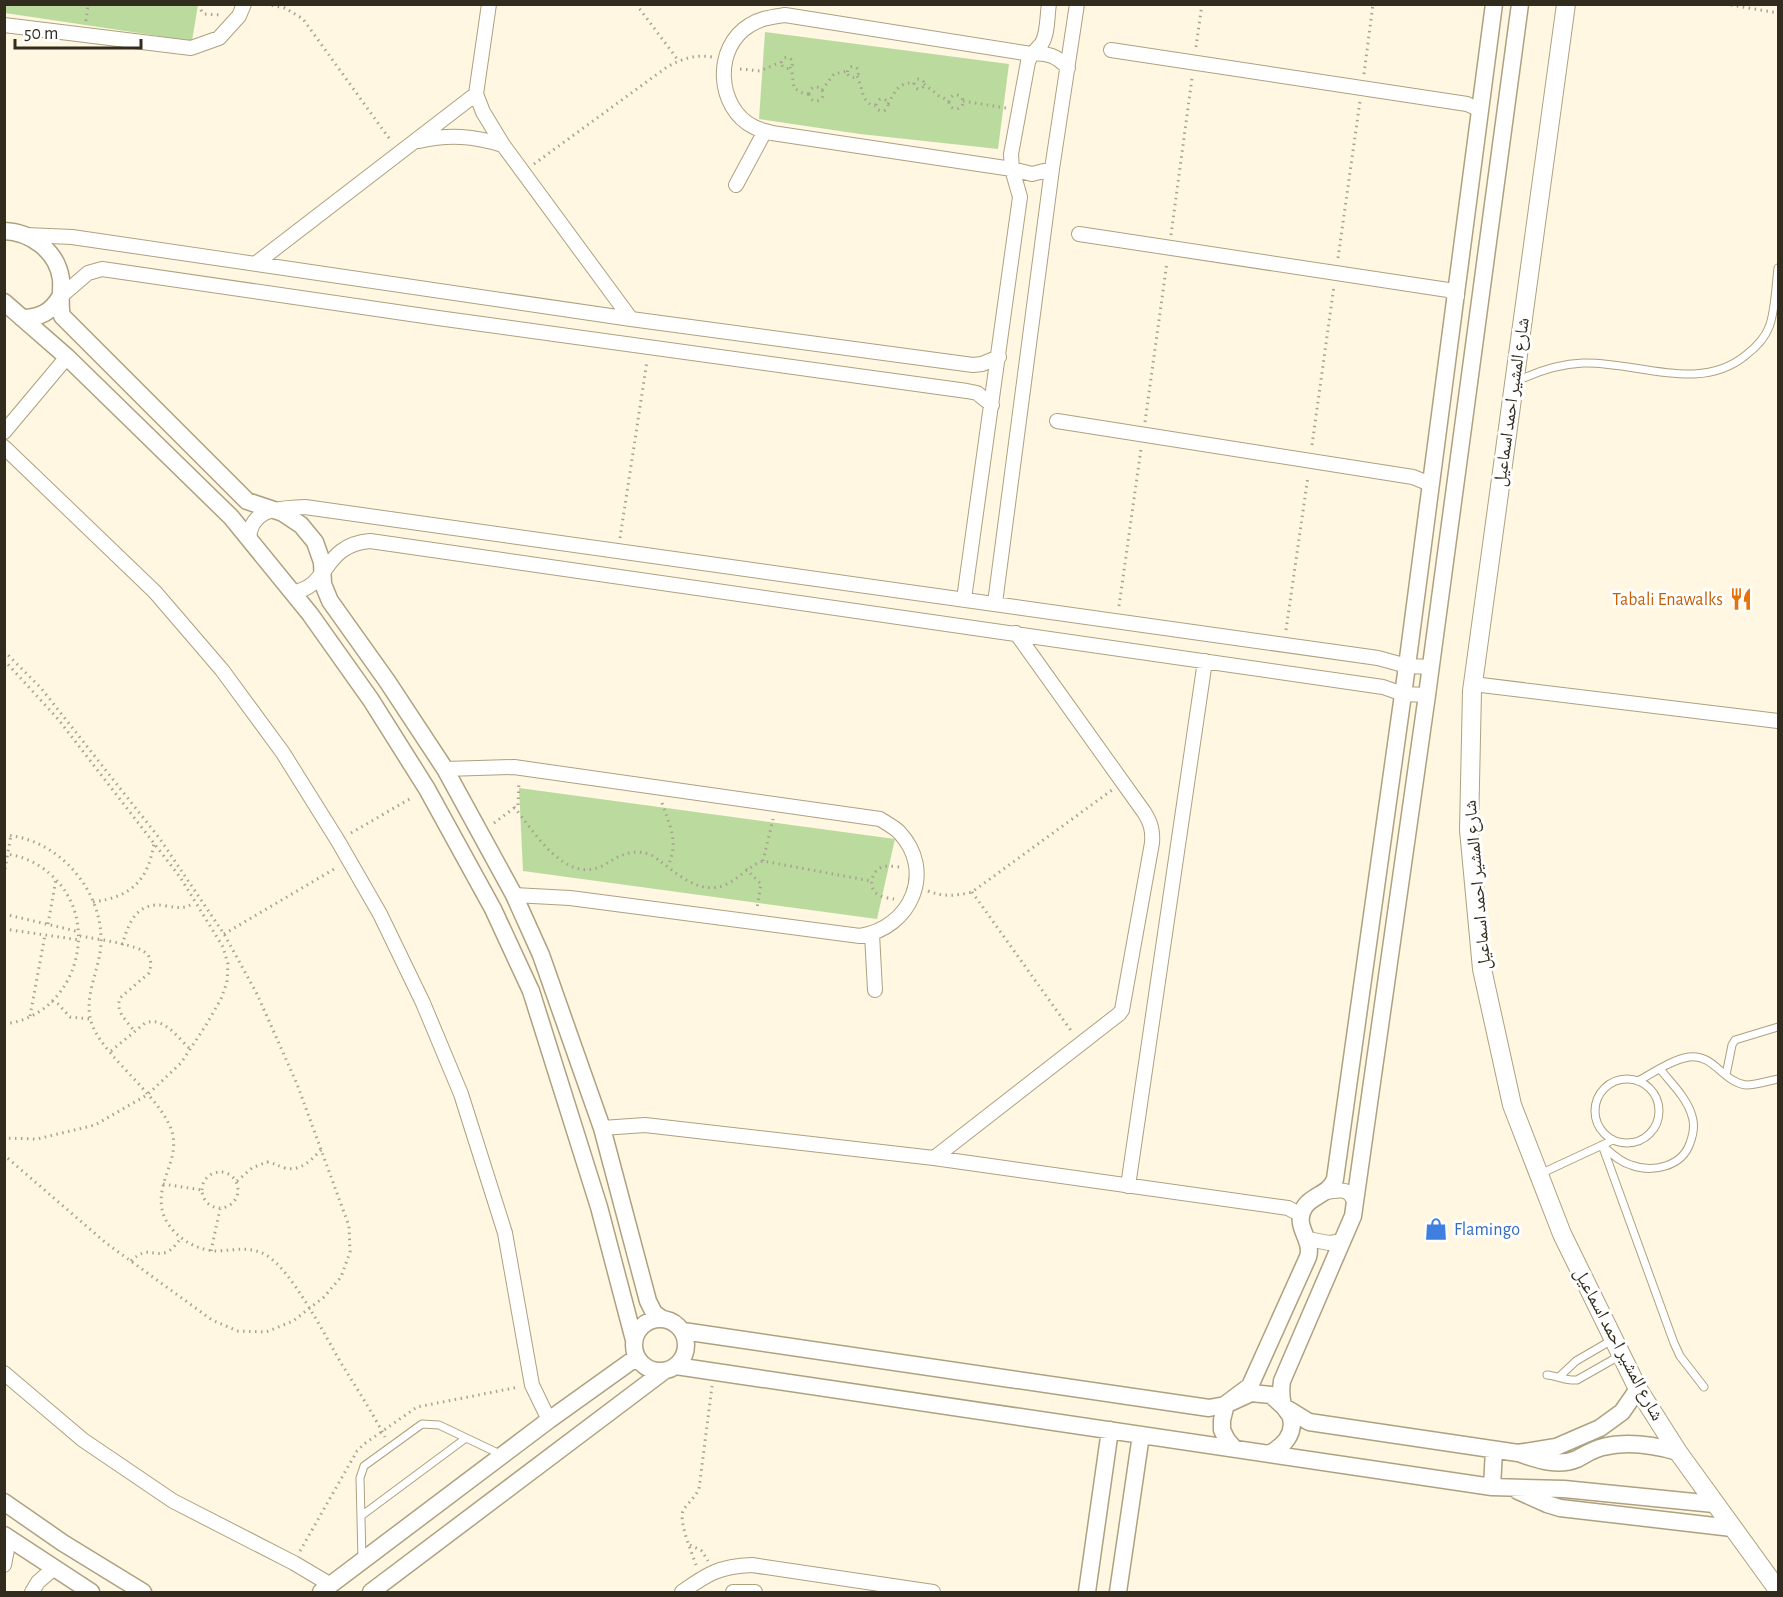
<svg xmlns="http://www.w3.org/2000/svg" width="1783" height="1597" viewBox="0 0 1783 1597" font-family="'Alegreya Sans','Noto Naskh Arabic',sans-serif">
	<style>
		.green { fill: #bbdb9e }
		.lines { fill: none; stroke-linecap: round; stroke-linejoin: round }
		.service-casing { stroke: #aea17f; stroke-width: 9 }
		.minor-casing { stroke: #aea17f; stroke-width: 16 }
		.tertiary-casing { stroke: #aea17f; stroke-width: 19 }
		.secondary-casing { stroke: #aea17f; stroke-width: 20 }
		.path { stroke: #a8a290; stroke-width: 3; stroke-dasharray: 1.5 4.5; stroke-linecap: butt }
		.service { stroke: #fff; stroke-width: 7 }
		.minor { stroke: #fff; stroke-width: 14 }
		.tertiary { stroke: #fff; stroke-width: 16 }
		.secondary { stroke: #fff; stroke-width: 18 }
		.labels { text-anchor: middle; stroke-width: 6; stroke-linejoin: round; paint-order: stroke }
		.street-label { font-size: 18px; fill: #312c1e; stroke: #fff }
		.food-label { font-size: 18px; fill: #c56008; stroke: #fff; text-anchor: end }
		.shop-label { font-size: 18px; fill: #366cbe; stroke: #fff; text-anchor: start }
	</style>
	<rect width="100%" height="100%" fill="#fff7e2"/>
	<path class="green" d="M4 5H198L192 41 5 13Z
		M765 32 1009 64 998 149 860 134 759 119Z
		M519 788 895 839 877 919 523 871Z"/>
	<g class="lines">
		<g class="service-casing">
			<path id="service" d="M1517 381C1538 371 1559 364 1583 363 1637 361 1699 394 1746 355 1755 348 1765 338 1769 327 1775 313 1776 284 1778 268
				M1726 1075 1732 1045 1735 1040 1778 1027
				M1595 1111a32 32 0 1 1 64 0a32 32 0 1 1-64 0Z
				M1638 1081C1653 1073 1671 1060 1689 1057 1713 1053 1724 1083 1746 1085 1757 1085 1768 1081 1778 1079
				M1602 1145 1674 1343 1680 1356 1704 1387
				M1604 1147C1612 1154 1620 1162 1631 1165 1652 1173 1682 1167 1690 1143 1693 1135 1695 1125 1692 1116 1687 1098 1671 1083 1660 1069
				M1540 1174 1613 1140
				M1547 1375C1558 1376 1566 1381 1577 1380L1621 1355
				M1560 1376 1576 1361 1612 1340
				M361 1516 466 1438
				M362 1559 360 1478 364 1466 422 1424 439 1425 502 1455"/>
		</g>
		<g class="minor-casing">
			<path id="minor" d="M489 4 476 94 483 112 503 145 631 319
				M4 25 191 48 219 38 239 16 244 4
				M1111 50 1467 104 1480 110
				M419 141C449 134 474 136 503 145
				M1052 169 1032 174 1012 169 772 133C766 131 760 130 754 127 716 108 713 47 750 25 761 18 772 17 785 15L1031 54C1047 52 1057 56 1068 68
				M736 185 765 131
				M1079 234 1448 290 1457 296
				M26 235 72 237 631 319 973 365 982 364 999 357
				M255 264 476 94
				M60 297 88 273 102 269 438 318 967 391 977 393 992 405
				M1057 421 1413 477 1430 484
				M4 432 67 357
				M4 447 155 592 222 670 283 753 338 841 380 914 423 1003 461 1094 505 1233 532 1385 549 1420
				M249 539C251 506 281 509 305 507L1378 658 1407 666 1431 667
				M293 592C330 587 322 545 370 541L1383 687 1403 694 1427 695
				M964 599 1020 197 1012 169 1011 154 1028 62C1031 53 1037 50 1042 43 1048 33 1047 16 1049 4
				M995 603 1052 169 1077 4
				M1473 684 1778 721
				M445 769 514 767 880 819C886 823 894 827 899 832 936 871 911 928 860 936L570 898 514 895
				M872 934 875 990
				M602 1128 645 1125 934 1158 1288 1208 1301 1215
				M934 1158 1119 1014 1122 1010 1152 843C1153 831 1151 823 1144 812L1016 633
				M1128 1186 1205 661
				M1326 1192C1342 1190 1348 1187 1355 1203
				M1308 1239 1329 1243 1343 1241
				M4 1373 83 1440 173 1501 294 1563 331 1585
				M4 1565 9 1539
				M32 1592 38 1582 53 1569
				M682 1592C707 1574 720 1566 752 1565L933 1592
				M733 1592H755"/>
		</g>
		<g class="tertiary-casing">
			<path id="tertiary" d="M4 231C31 232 57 251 61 279 62 292 59 304 62 316L247 501 283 513 301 525 315 542 322 562 323 584 330 601 387 681 445 769 514 895 541 955 602 1128 648 1301 654 1313 661 1318
				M4 302 67 357 231 517 310 614 371 700 427 789 493 909 531 991 599 1207 634 1340
				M22 318C40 318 51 312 60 297
				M634 1345a26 26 0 1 1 52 0a26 26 0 1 1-52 0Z
				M683 1331 1209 1408 1225 1405 1251 1393 1271 1395 1283 1406 1309 1422 1518 1453 1556 1447 1600 1428 1622 1412 1638 1389
				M676 1366 1492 1487 1564 1489 1714 1504
				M1234 1448 1227 1440 1222 1430V1420L1226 1404 1250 1386 1308 1257C1313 1240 1296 1229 1302 1212 1308 1195 1329 1196 1335 1179L1407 666 1494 4
				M1271 1453C1283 1446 1295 1434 1291 1418 1290 1413 1285 1410 1283 1405 1281 1398 1281 1388 1282 1381L1353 1216 1427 695 1520 4
				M1521 1454C1539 1460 1558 1467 1577 1459 1585 1455 1593 1449 1603 1447 1627 1441 1654 1445 1678 1452
				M1492 1487 1494 1450
				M1518 1491 1547 1504 1560 1508 1732 1528
				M4 1502 63 1543 143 1592
				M4 1535 91 1592
				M321 1592 549 1420 637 1357
				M371 1592 664 1371
				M1087 1592 1110 1430
				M1118 1592 1141 1435"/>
		</g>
		<g class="secondary-casing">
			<path id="secondary" d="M1566 4 1472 691 1469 830 1482 969 1512 1105 1562 1234 1638 1389 1678 1452 1778 1590"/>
		</g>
		<path class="path" d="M200 4 201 10 204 14 221 15
			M266 4 285 8 303 19 391 141
			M636 4 678 60
			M1725 4 1778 13
			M86 21 88 4
			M1196 47 1202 4
			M781.5 63a5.5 5.5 0 1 1 11 0a5.5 5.5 0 1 1-11 0Z
			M847.5 72a5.5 5.5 0 1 1 11 0a5.5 5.5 0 1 1-11 0Z
			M790 67 792 72 794 88 804 94H810
			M740 69 760 71 781 62
			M1364 74 1373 4
			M857 76C863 87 861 103 875 106
			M914 84a5 5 0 1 1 10 0a5 5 0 1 1-10 0Z
			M924 84 939 96 948 100
			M809 94a7 7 0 1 1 14 0a7 7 0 1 1-14 0Z
			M822 90 834 74 847 71
			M949 102a7 7 0 1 1 14 0a7 7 0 1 1-14 0Z
			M876 105a6 6 0 1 1 12 0a6 6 0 1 1-12 0Z
			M963 101 1006 108
			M888 104C895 92 898 82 914 83
			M534 164 667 67C681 59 696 54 712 57
			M1171 235 1192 78
			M1338 258 1360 101
			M1145 422 1167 262
			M1312 445 1334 286
			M620 538 647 361
			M1119 606 1141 449
			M1286 630 1308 476
			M4 651 41 688 160 839 224 934 257 994 297 1084 349 1226 350 1252 341 1277 324 1297 293 1321 266 1332 238 1331 212 1320 106 1243 4 1155
			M4 660 58 719 180 877 223 947 228 964 227 982 221 999 206 1025 181 1063 147 1095 95 1125 37 1139 4 1138
			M662 803C670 826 679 842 668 866
			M514 807C534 831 564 884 602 866 617 858 628 848 649 854 652 855 657 859 660 861 679 875 700 895 725 885 740 878 748 866 763 861L871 881
			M494 823 518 805 519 782
			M351 833 413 797
			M4 835C58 838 103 890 101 943 100 971 81 999 93 1027 108 1061 167 1102 173 1136 178 1164 153 1186 164 1216 172 1236 196 1251 218 1251 236 1250 250 1246 266 1255 291 1269 326 1337 341 1363 356 1387 372 1412 385 1437
			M4 854C21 855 38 863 50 874 104 920 77 1016 4 1024
			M763 861 773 819
			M746 869 761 884 757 908
			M4 875 11 835
			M928 891C943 897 956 896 972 892L1112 790
			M972 892 1072 1032
			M894 899C890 898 883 898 879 895 868 890 870 872 882 867 888 865 896 867 902 867
			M93 902C131 897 148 881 154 843
			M4 914 80 932
			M48 924 56 879
			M4 929 80 940
			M224 934 336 868
			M80 936C94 939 140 944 148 955 152 961 151 967 149 973L120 998C115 1012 127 1021 135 1032
			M122 945C129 922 137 900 167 906 178 908 184 909 194 903
			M52 1001 58 1004 70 1017 90 1019
			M30 1016 45 935
			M111 1051 145 1023C164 1016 178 1038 190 1049
			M202 1190a18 18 0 1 1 36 0a18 18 0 1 1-36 0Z
			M237 1181 252 1168 267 1162C274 1163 278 1166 285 1168 301 1172 312 1159 322 1149
			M163 1184 202 1190
			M211 1251 220 1209
			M131 1261C149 1244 152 1258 167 1252 173 1249 177 1243 181 1238
			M690 1545 702 1551 708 1561
			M300 1551 357 1451 364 1444 417 1407 519 1387
			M696 1565C692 1553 677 1519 684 1509 689 1502 695 1497 699 1489L712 1386"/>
		<use href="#service" class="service"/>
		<use href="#minor" class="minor"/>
		<use href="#tertiary" class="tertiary"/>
		<use href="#secondary" class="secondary"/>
	</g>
	<defs>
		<g id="restaurant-bare" transform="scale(1.8)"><path d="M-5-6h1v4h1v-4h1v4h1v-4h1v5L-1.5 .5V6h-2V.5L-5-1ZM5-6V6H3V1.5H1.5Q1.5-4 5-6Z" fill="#e8710a" stroke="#fff" stroke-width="2.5" paint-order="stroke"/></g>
		<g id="shop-bare" transform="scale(1.8)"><path d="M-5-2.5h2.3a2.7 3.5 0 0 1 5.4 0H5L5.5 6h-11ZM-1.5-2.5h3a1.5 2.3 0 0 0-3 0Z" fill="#3f7fe0" stroke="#fff" stroke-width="2.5" paint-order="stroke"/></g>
	</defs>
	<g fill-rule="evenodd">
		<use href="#restaurant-bare" x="1741" y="599"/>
		<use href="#shop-bare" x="1436" y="1229"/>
	</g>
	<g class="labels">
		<g class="street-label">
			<text transform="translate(1511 402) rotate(-82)" y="6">شارع المشير احمد اسماعيل</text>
			<text transform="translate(1477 885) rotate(-95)" y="6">شارع المشير احمد اسماعيل</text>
			<text transform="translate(1619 1344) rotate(62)" y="6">شارع المشير احمد اسماعيل</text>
		</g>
		<g class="food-label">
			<text x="1723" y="605">Tabali Enawalks</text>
		</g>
		<g class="shop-label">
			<text x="1454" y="1235">Flamingo</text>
		</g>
	</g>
	<rect width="1783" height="1597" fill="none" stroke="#312c1e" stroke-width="12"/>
	<path d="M15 39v9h126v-9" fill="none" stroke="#312c1e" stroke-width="3"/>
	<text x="24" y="39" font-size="18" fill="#312c1e" stroke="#ffffff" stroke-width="4.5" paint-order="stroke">50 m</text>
</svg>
